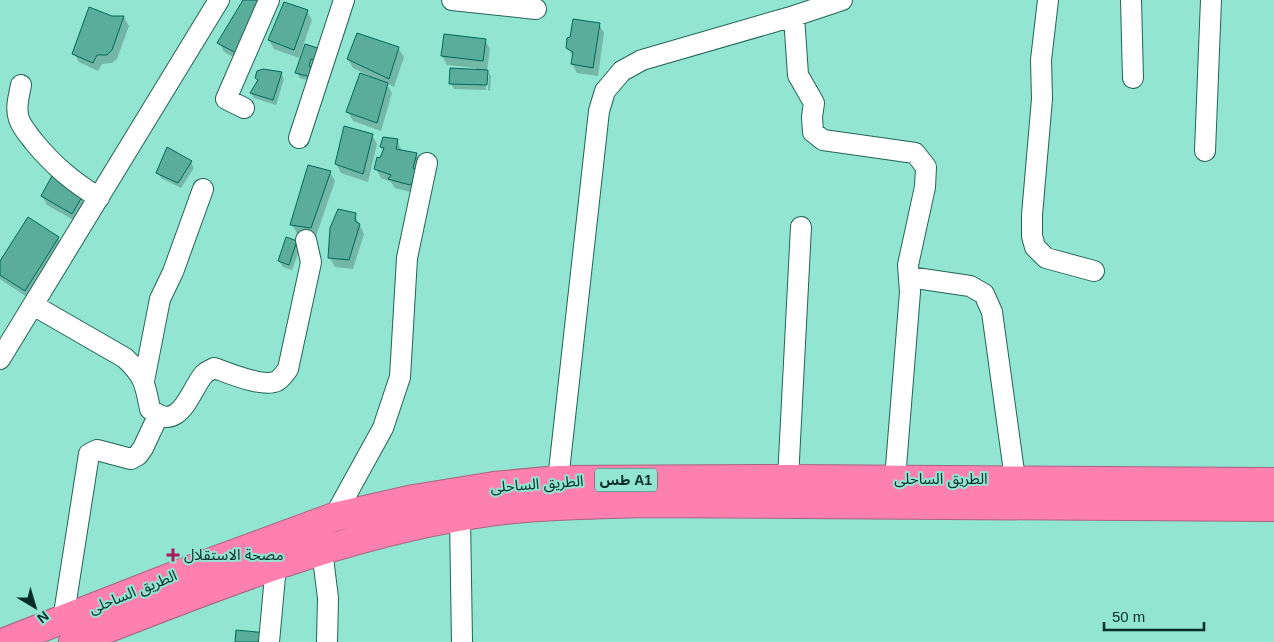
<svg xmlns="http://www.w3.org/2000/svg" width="1274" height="642" viewBox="0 0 1274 642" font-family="Arial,'Noto Sans Arabic',sans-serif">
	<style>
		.shadow { fill: #0003 }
		.building { fill: #5aad9b; stroke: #006959 }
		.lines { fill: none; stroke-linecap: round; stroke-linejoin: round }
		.minor-casing { stroke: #236457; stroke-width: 22 }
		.highway-casing { stroke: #a8637f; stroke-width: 30 }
		.minor { stroke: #fff; stroke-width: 20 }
		.highway { stroke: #fe80af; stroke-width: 28 }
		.poi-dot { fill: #a61a5e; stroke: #91e5d1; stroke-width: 2 }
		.labels { text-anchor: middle; stroke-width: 4; stroke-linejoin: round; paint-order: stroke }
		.shield { fill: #91e5d1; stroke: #316459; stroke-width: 1 }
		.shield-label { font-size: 14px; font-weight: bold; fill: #082d26 }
		.street-label { font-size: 15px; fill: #082d26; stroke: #91e5d1 }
		.poi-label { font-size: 15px; fill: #082d26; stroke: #91e5d1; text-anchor: start }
	</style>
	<rect width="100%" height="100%" fill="#91e5d1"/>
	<path class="shadow" d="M244 0 245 63 224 52 219 43Z
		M307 11 312 20 299 58 274 49 269 40Z
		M124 17 129 26 117 59 112 63 102 64 98 71 79 62 74 53 112 18Z
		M599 24 604 33 598 76 577 73 572 64 573 57 567 47Z
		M485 40 490 49 487 71 491 76 490 91 488 90 489 75H486V90L454 89 451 83 476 70V68L447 65 442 56Z
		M306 46 323 51 317 83 300 78 296 72Z
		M398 48 404 57 394 87 386 83 392 93 381 131 353 121 348 112 372 77 353 68 348 59Z
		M281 73 284 79 276 105 254 98 251 93 258 82 256 78Z
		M372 135 377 144 368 182 341 173 336 164Z
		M397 140 402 151 416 154 421 163 415 193 395 188 391 182 381 178 376 169 384 152 381 147Z
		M191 162 194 168 181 188 161 178 158 173Z
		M330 172 335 181 316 236 297 233 292 225Z
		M85 191 90 199 77 222 47 205 42 196Z
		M355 215 364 234 353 269 335 267 330 258 331 229Z
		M28 219 58 238 63 247 30 299 0 279V263Z
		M297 242 300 248 292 270 283 267 279 261Z"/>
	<path class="building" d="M243 0H266L240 55 217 43Z
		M284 2 308 10 294 50 268 40Z
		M89 7 112 16H124L112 50 107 55H97L93 63 72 54Z
		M573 19 600 23 593 68 571 64 573 52 566 48 567 38 570 37Z
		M357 33 399 47 389 79 347 59Z
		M444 34 486 39 483 61 441 56Z
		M305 44 324 50 319 62 311 59 309 66 317 70 315 78 295 73Z
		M450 68 488 70 487 85 449 84Z
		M263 69 282 72 273 100 250 93 258 80 255 78 257 71Z
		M360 73 388 83 377 123 346 112Z
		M344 126 373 134 363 174 335 164Z
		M383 137 398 139 396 149 417 153 413 168 420 171 419 176 410 185 388 179 391 175 374 169 377 157 380 158 384 148 380 147Z
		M167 147 192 161 178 183 156 173Z
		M308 165 331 171 311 228 290 225Z
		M54 172 86 190 72 214 41 196Z
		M338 209 356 213 355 221 360 224 349 260 328 258 330 228Z
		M28 217 59 237 25 291 0 275V261Z
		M286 237 297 241 289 265 278 261Z
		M236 630 267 633 266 642H235Z"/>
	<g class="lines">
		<g class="minor-casing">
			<path id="minor" d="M452 0 536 9
				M1048 0 1041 60 1042 99 1032 215V236L1035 247 1046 258 1094 271
				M1131 0 1133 78
				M794 16 798 75 814 103 812 117 813 132 823 140 915 153 926 167 925 187 908 265 910 292 895 479
				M21 85C19 96 15 108 19 119 22 128 29 135 34 142 54 166 72 181 99 198
				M244 108 226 99 269 0
				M299 138 344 0
				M1205 151 1211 0
				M909 277 970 286 984 294 992 312 1015 479
				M33 305 125 358C145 377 145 384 150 409 180 434 189 392 204 374 207 371 211 370 214 368 229 373 263 388 277 381 282 378 285 373 288 369L310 267 311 262 306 240
				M0 359 219 0
				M144 381 160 299 173 272 203 189
				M788 479 801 227
				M558 480 599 111 605 91 622 71 642 60 794 16 842 0
				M334 517 383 428 400 377 407 258 427 163
				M460 517 462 642
				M322 550 328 598 327 642
				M63 620 89 454 97 450 131 459 138 455 143 448 158 416
				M269 642 276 565"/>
		</g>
		<g class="highway-casing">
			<path id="highway" d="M5 642 179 574 334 517 414 499 494 486 558 480 788 479 1274 482
				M73 642C204 591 336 536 476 514 530 505 587 505 642 503L1274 507"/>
		</g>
		<use href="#minor" class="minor"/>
		<use href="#highway" class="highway"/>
	</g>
	<path class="poi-dot" d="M170.5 547.5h5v5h5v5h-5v5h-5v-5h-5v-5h5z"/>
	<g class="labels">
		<rect class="shield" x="595" y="468.5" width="62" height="23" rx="4"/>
		<g class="shield-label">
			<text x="626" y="485">طس A1</text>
		</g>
		<g class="street-label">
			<text x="941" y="484">الطريق الساحلى</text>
			<text transform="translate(537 484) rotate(-4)" y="5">الطريق الساحلى</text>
			<text transform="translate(133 592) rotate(-22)" y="5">الطريق الساحلى</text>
		</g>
		<g class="poi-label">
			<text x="184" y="560">مصحة الاستقلال</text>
		</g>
	</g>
	<g transform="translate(35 607) rotate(142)" stroke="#91e5d1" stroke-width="4" paint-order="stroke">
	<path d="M0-4L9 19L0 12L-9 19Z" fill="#082d26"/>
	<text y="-8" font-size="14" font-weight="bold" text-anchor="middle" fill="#082d26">N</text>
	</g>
	<path d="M1104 622v8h100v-8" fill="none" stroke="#082d26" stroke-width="2.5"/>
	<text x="1112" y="622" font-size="15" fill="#082d26" stroke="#91e5d1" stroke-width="4" paint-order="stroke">50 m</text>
</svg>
